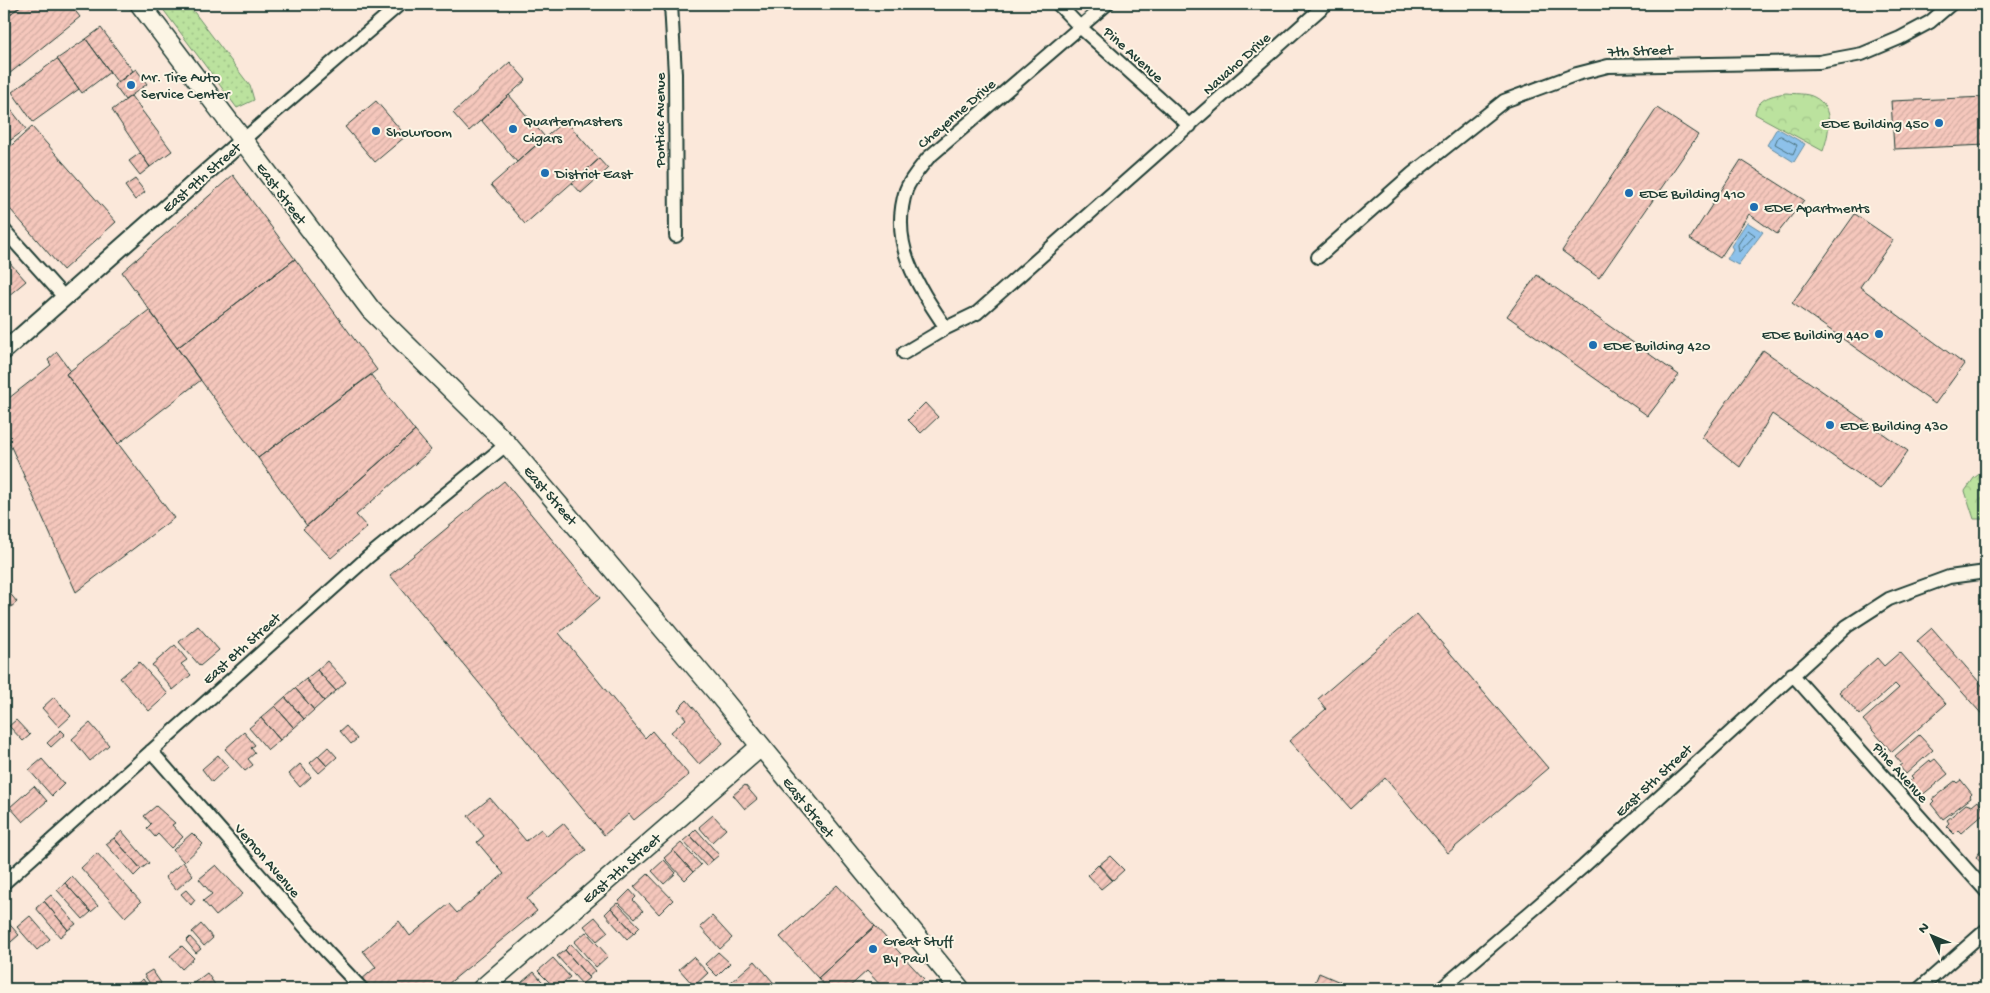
<svg xmlns="http://www.w3.org/2000/svg" width="1990" height="993" viewBox="0 0 1990 993" font-family="'Gochi Hand',sans-serif">
	<style>
		.grass { fill: url(#grass-dots); stroke: #6d9069 }
		.forest { fill: url(#forest-crowns); stroke: #6d9069 }
		.water { fill: #8dc1ea; stroke: #618ca1 }
		.lines { fill: none; stroke-linecap: round; stroke-linejoin: round }
		.shore { stroke: #4b727d; stroke-width: 1 }
		.building { fill: url(#building-hatch); stroke: #1f3d34 }
		.minor-casing { stroke: #1f3d34; stroke-width: 16 }
		.tertiary-casing { stroke: #1f3d34; stroke-width: 20 }
		.secondary-casing { stroke: #1f3d34; stroke-width: 22 }
		.minor { stroke: #fcf5e5; stroke-width: 12 }
		.tertiary { stroke: #fcf5e5; stroke-width: 16 }
		.secondary { stroke: #fcf5e5; stroke-width: 19 }
		.poi-dot { fill: #1f6fb2; stroke: #fcf5e5; stroke-width: 2 }
		.labels { text-anchor: middle; stroke-width: 4; stroke-linejoin: round; paint-order: stroke }
		.street-label { font-size: 15px; fill: #1f3d34; stroke: #fcf5e5 }
		.poi-label { font-size: 15px; fill: #1f3d34; stroke: #fcf5e5; text-anchor: start }
	</style>
	<defs>
		<pattern id="grass-dots" width="8" height="8" patternUnits="userSpaceOnUse" patternTransform="scale(1.25)"><rect width="8" height="8" fill="#bbe29e"/><path d="M2 2h.1M6 6h.1" fill="none" stroke="#a0c389" stroke-width="1.8" stroke-linecap="round"/></pattern>
		<pattern id="forest-crowns" width="20" height="18" patternUnits="userSpaceOnUse" patternTransform="scale(1.25)"><rect width="20" height="18" fill="#bbe29e"/><path d="M2 6a3 3 0 1 1 6 0M12 15a3 3 0 1 1 6 0" fill="none" stroke="#a0c389"/></pattern>
		<pattern id="building-hatch" width="6" height="6" patternUnits="userSpaceOnUse" patternTransform="scale(1.25)"><rect width="6" height="6" fill="#f5c7bc"/><path d="M-1 1l2-2M0 6l6-6M5 7l2-2" fill="none" stroke="#d2aca2"/></pattern>
	</defs>
	<rect width="100%" height="100%" fill="#fbe8da"/>
	<filter id="ink" filterUnits="userSpaceOnUse"><feTurbulence type="fractalNoise" baseFrequency=".02" numOctaves="2"/><feDisplacementMap in="SourceGraphic" scale="10" xChannelSelector="R" yChannelSelector="G"/><feConvolveMatrix kernelMatrix="1 2 1 2 8 2 1 2 1" color-interpolation-filters="sRGB"/></filter>
	<g filter="url(#ink)">
		<path class="grass" d="M159 4H188L250 86 254 100 237 108Z"/>
		<path class="forest" d="M1786 93C1794 94 1807 93 1814 97 1835 107 1829 134 1823 151L1755 114C1757 98 1773 95 1786 93Z
			M1986 469V519H1974L1965 491 1974 478Z"/>
		<path class="water" d="M1777 128 1805 144 1794 162 1767 145Z
			M1747 222 1763 232 1738 265 1727 259 1733 249 1731 246Z"/>
		<g class="lines">
			<path class="shore" d="M1781 136 1797 145 1793 154 1775 144 1778 137Z
				M1748 230 1755 235 1739 252 1738 245Z"/>
		</g>
		<path class="building" d="M4 4H23L4 19Z
			M23 4H70L80 17 4 78V19Z
			M101 28 133 71 118 83 86 39Z
			M86 39 110 72 82 93 57 59Z
			M57 59 79 89 33 122 12 92Z
			M510 62 526 80 469 131 453 113Z
			M136 69 147 84 125 100 114 85Z
			M509 95 545 137 517 162 481 120Z
			M131 96 172 151 150 167 112 110Z
			M1986 97V145L1894 149 1891 101Z
			M376 101 406 136 375 162 345 127Z
			M5 102 26 129 4 145V103Z
			M1657 108 1698 135 1599 278 1562 251Z
			M565 120 599 159 525 224 491 185Z
			M32 127 116 222 63 270 4 202V152Z
			M140 153 150 167 140 175 129 161Z
			M599 159 608 169 581 193 572 183Z
			M1741 160 1804 200 1777 234 1749 214 1720 258 1690 239Z
			M233 175 295 259 177 348 122 272Z
			M135 179 145 192 135 200 125 186Z
			M1855 214 1893 240 1860 287 1964 364 1935 404 1792 303Z
			M295 259 377 370 258 458 177 348Z
			M9 262 26 281 8 296 4 291V266Z
			M1537 275 1679 375 1648 416 1507 316Z
			M149 310 201 380 118 444 66 374Z
			M1763 350 1908 451 1880 489 1772 414 1740 467 1702 437Z
			M57 352 70 370 66 374 174 518 76 592 4 431V402L51 365 48 360Z
			M371 375 415 431 307 526 258 458Z
			M925 403 938 417 921 433 908 420Z
			M415 431 431 450 356 515 367 527 331 558 303 529Z
			M504 481 600 598 559 633 645 738 652 731 689 775 634 820 629 814 604 835 390 575Z
			M4 586 17 602 4 613Z
			M1417 614 1548 768 1448 853 1385 778 1351 809 1289 741 1326 709 1318 699Z
			M198 626 219 650 200 666 179 642Z
			M1932 628 1986 690V719L1917 641Z
			M175 645 187 660 181 664 191 675 173 690 152 665Z
			M1900 652 1946 704 1892 752 1863 720 1899 688 1895 684 1860 715 1839 692 1877 658 1884 666Z
			M327 661 346 682 336 691 317 670Z
			M139 662 168 694 149 711 120 678Z
			M317 670 336 691 324 701 306 679Z
			M306 679 324 701 314 710 295 688Z
			M295 688 314 710 304 719 285 697Z
			M54 697 71 716 59 727 42 708Z
			M285 697 304 719 294 728 275 706Z
			M687 700 723 743 699 764 671 732 686 719 678 709Z
			M275 706 294 728 280 740 261 718Z
			M261 718 280 740 268 750 249 728Z
			M16 720 30 735 23 741 9 726Z
			M90 723 109 745 90 761 72 739Z
			M346 726 357 739 351 744 340 731Z
			M61 730 65 734 51 747 47 743Z
			M244 732 255 745 251 748 255 753 248 759 253 765 245 771 225 749Z
			M1919 735 1933 750 1906 774 1899 766 1902 764 1895 756Z
			M328 747 337 757 327 766 318 756Z
			M1986 748V757L1983 760 1978 755Z
			M218 755 228 767 212 782 202 769Z
			M318 756 327 766 319 773 310 763Z
			M42 759 64 784 52 796 29 770Z
			M1935 759 1948 774 1921 796 1909 782 1913 778 1911 776 1930 760 1931 762Z
			M300 764 311 777 300 787 289 774Z
			M1986 777V787L1982 790 1978 785Z
			M1961 780 1972 794 1970 796 1971 798 1943 819 1931 804 1934 801 1932 799 1955 781 1957 783Z
			M745 785 757 799 745 809 733 795Z
			M34 786 47 801 23 822 10 807Z
			M490 798 526 841 541 829 547 836 563 823 586 850 527 899 537 911 442 989H369L361 980 376 967 363 951 399 921 410 936 449 904 457 913 504 874 477 842 484 836 468 816Z
			M1978 801 1985 812 1961 833 1958 830 1954 834 1946 826 1949 823 1947 820 1966 804 1972 806Z
			M156 806 175 823 172 825 183 837 171 848 158 834 155 837 147 828 151 824 144 816Z
			M713 815 726 829 712 842 699 827Z
			M696 829 719 855 713 860 690 835Z
			M122 831 149 863 141 869 114 838Z
			M192 833 203 844 184 862 173 850Z
			M690 835 713 860 706 866 683 841Z
			M114 838 141 869 134 876 106 844Z
			M681 843 701 865 693 872 673 850Z
			M1986 844V869L1976 857Z
			M673 850 693 872 685 880 664 858Z
			M97 853 141 902 125 917 81 868Z
			M1110 856 1124 870 1113 880 1099 865Z
			M664 860 676 873 664 884 652 871Z
			M183 862 193 875 176 890 165 877Z
			M216 865 243 894 216 916 203 901 212 894 199 879Z
			M1098 865 1112 880 1101 889 1088 875Z
			M648 874 673 900 659 914 634 887Z
			M72 876 98 906 91 912 65 883Z
			M65 883 91 912 83 919 57 890Z
			M837 885 875 926 818 978 780 937Z
			M186 890 195 900 191 905 181 894Z
			M630 890 636 897 633 900 643 911 635 918 618 902Z
			M51 895 76 924 68 930 44 901Z
			M44 901 68 930 60 937 36 908Z
			M617 903 640 927 634 933 611 908Z
			M611 908 634 933 627 939 605 914Z
			M30 916 50 939 37 950 17 927Z
			M712 916 732 938 720 949 700 927Z
			M595 917 608 932 597 941 584 926Z
			M4 918 19 935 4 948Z
			M201 924 213 938 204 946 192 932Z
			M875 926 924 979 913 989H884L867 971 847 989H828L818 978Z
			M586 932 608 956 596 967 574 942Z
			M190 937 201 949 196 953 186 941Z
			M571 944 595 971 588 977 565 950Z
			M182 946 194 958 182 969 170 956Z
			M565 950 589 978 582 984 557 956Z
			M718 952 730 963 717 976 705 964Z
			M693 957 708 973 694 986 679 969Z
			M553 958 570 977 556 989 538 971Z
			M755 961 779 989H723Z
			M152 970 161 983 154 989 144 975Z
			M534 972 547 987 544 989H529L522 982Z
			M207 973 218 989H193L191 985Z
			M1319 973 1340 982 1337 989H1306L1309 983 1314 985Z
			M143 979 150 989H136L134 986Z"/>
		<g class="lines">
			<g class="minor-casing">
				<path id="minor" d="M671 4 675 74 676 236
					M1058 4 1080 27 1190 126
					M1107 4 928 158C921 167 910 179 906 190 889 244 917 285 946 328L977 313 1326 4
					M243 140 400 4
					M4 230 64 297
					M1318 257 1412 174 1504 101 1577 74 1608 66 1819 62 1862 54 1900 38 1930 22 1951 4
					M904 353 946 328
					M1792 674 1986 891
					M151 751 327 952 362 989
					M4 883 368 557 507 444
					M1441 989 1584 866 1847 626 1889 599 1949 577 1986 572
					M1919 989 1986 930"/>
			</g>
			<g class="tertiary-casing">
				<path id="tertiary" d="M4 351 243 140"/>
			</g>
			<g class="secondary-casing">
				<path id="secondary" d="M140 4 371 310 507 444 715 690 960 989
					M482 989 760 747"/>
			</g>
			<use href="#minor" class="minor"/>
			<use href="#tertiary" class="tertiary"/>
			<use href="#secondary" class="secondary"/>
		</g>
	</g>
	<g class="poi-dot">
		<circle cx="131" cy="85" r="5"/>
		<circle cx="1939" cy="123" r="5"/>
		<circle cx="513" cy="129" r="5"/>
		<circle cx="376" cy="131" r="5"/>
		<circle cx="545" cy="173" r="5"/>
		<circle cx="1629" cy="193" r="5"/>
		<circle cx="1754" cy="207" r="5"/>
		<circle cx="1879" cy="334" r="5"/>
		<circle cx="1593" cy="345" r="5"/>
		<circle cx="1830" cy="425" r="5"/>
		<circle cx="873" cy="949" r="5"/>
	</g>
	<g class="labels">
		<g class="street-label">
			<text transform="translate(1640 50) rotate(-2)" y="5">7th Street</text>
			<text transform="translate(1134 54) rotate(42)" y="5">Pine Avenue</text>
			<text transform="translate(1236 63) rotate(-42)" y="5">Navaho Drive</text>
			<text transform="translate(956 113) rotate(-41)" y="5">Cheyenne Drive</text>
			<text transform="translate(659 120) rotate(-90)" y="5">Pontiac Avenue</text>
			<text transform="translate(201 177) rotate(-41)" y="5">East 9th Street</text>
			<text transform="translate(282 193) rotate(53)" y="5">East Street</text>
			<text transform="translate(551 495) rotate(49)" y="5">East Street</text>
			<text transform="translate(241 648) rotate(-42)" y="5">East 8th Street</text>
			<text transform="translate(1901 772) rotate(48)" y="5">Pine Avenue</text>
			<text transform="translate(1653 780) rotate(-43)" y="5">East 5th Street</text>
			<text transform="translate(809 807) rotate(51)" y="5">East Street</text>
			<text transform="translate(268 860) rotate(49)" y="5">Vernon Avenue</text>
			<text transform="translate(621 868) rotate(-41)" y="5">East 7th Street</text>
		</g>
		<g class="poi-label">
			<text x="141" y="81">Mr. Tire Auto<tspan x="141" dy="17">Service Center</tspan></text>
			<text x="523" y="125">Quartermasters<tspan x="523" dy="17">Cigars</tspan></text>
			<text x="1929" y="128" text-anchor="end">EDE Building 450</text>
			<text x="386" y="136">Showroom</text>
			<text x="555" y="178">District East</text>
			<text x="1639" y="198">EDE Building 410</text>
			<text x="1764" y="212">EDE Apartments</text>
			<text x="1869" y="339" text-anchor="end">EDE Building 440</text>
			<text x="1603" y="350">EDE Building 420</text>
			<text x="1840" y="430">EDE Building 430</text>
			<text x="883" y="945">Great Stuff<tspan x="883" dy="17">By Paul</tspan></text>
		</g>
	</g>
	<rect width="1990" height="993" fill="none" stroke="#fcf5e5" stroke-width="20"/>
	<rect x="10" y="10" width="1970" height="973" fill="none" stroke="#1f3d34" stroke-width="2" filter="url(#ink)"/>
	<g transform="translate(1932 936) rotate(314)" stroke="#fcf5e5" stroke-width="4" paint-order="stroke">
	<path d="M0-4L9 19L0 12L-9 19Z" fill="#1f3d34"/>
	<text y="-8" font-size="14" font-weight="bold" text-anchor="middle" fill="#1f3d34">N</text>
	</g>
</svg>
